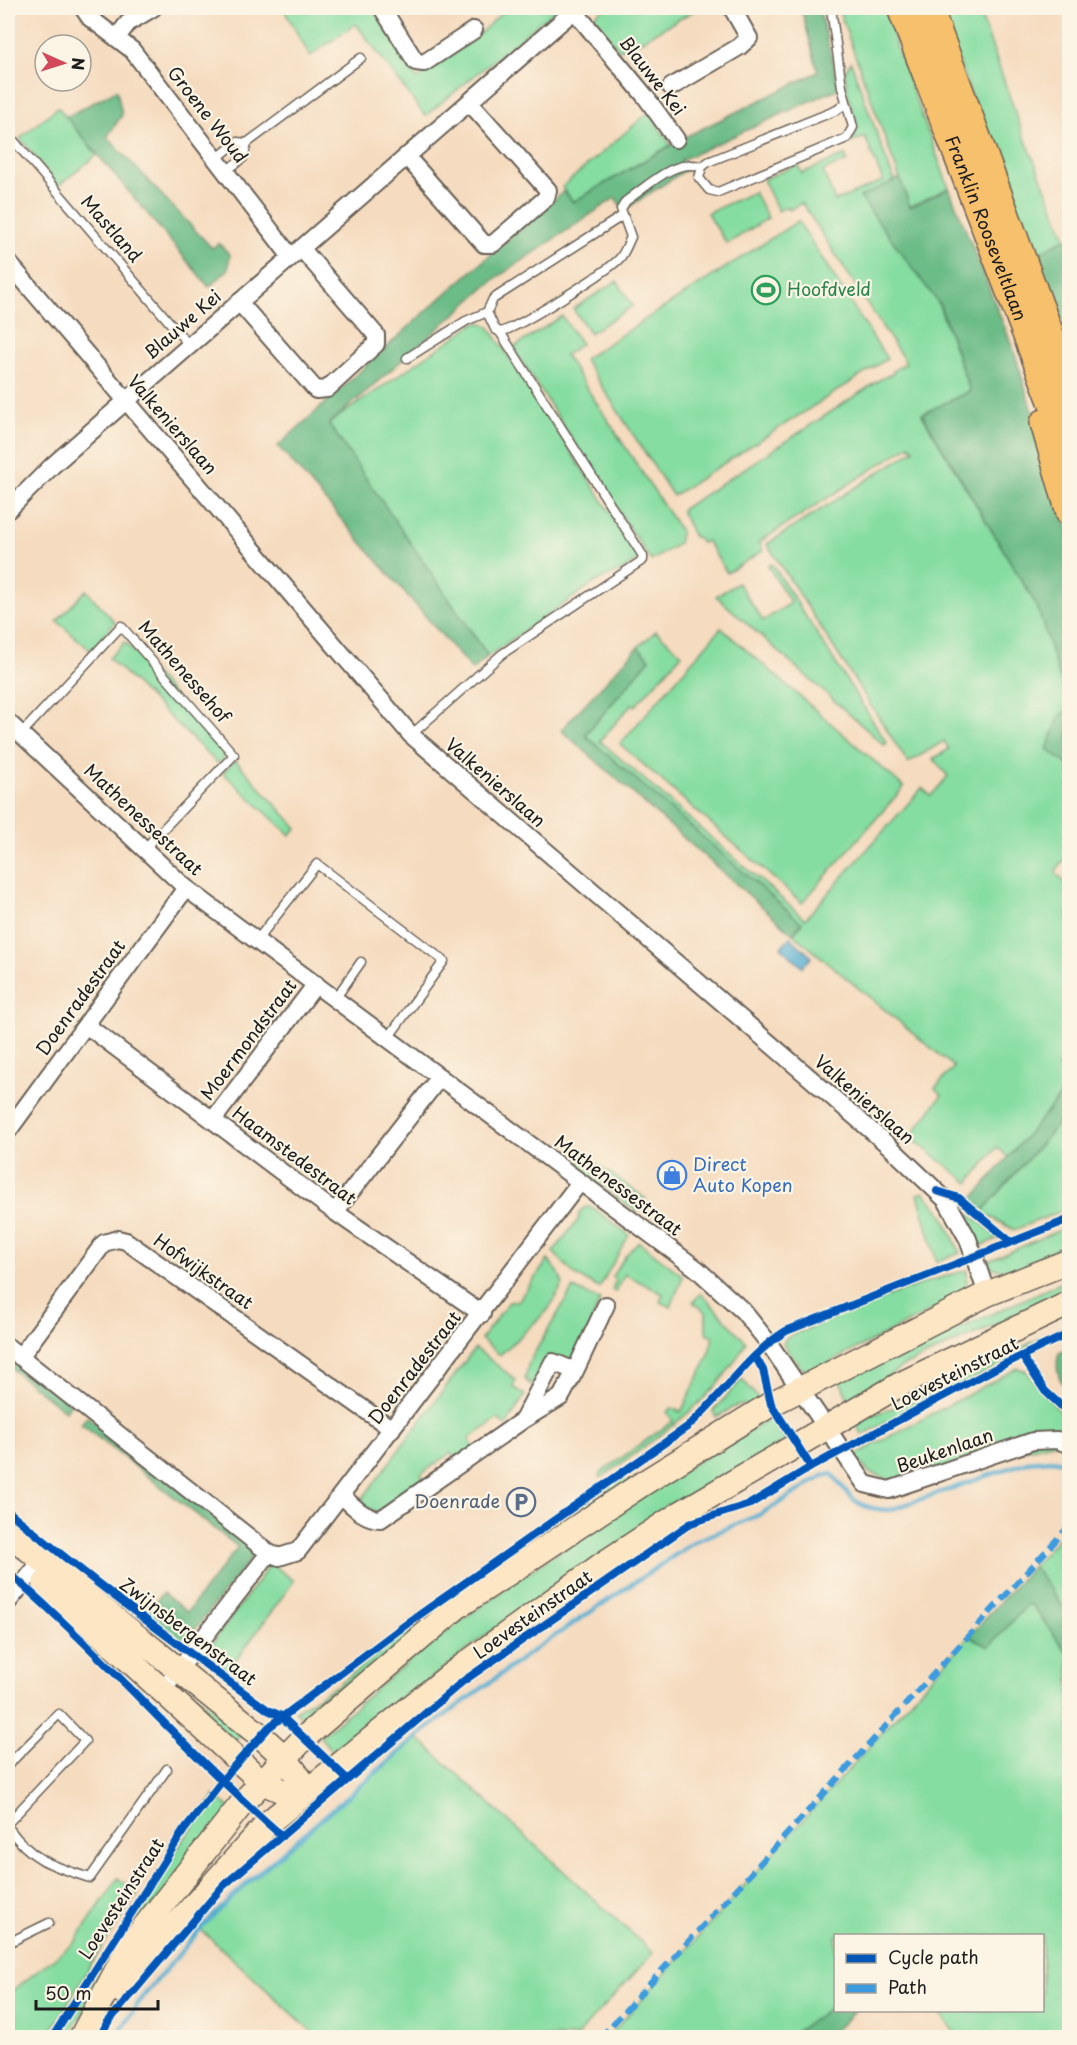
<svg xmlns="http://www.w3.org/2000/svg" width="1077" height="2045" viewBox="0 0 1077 2045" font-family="'Playpen Sans',sans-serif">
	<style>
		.green { fill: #85dda1; stroke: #507c5e; stroke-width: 1.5 }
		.forest { fill: #6cbc87; stroke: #446c52; stroke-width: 1.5 }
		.water { fill: #54add1; stroke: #386476; stroke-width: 1.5 }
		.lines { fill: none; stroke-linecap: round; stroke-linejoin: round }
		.stream { stroke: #54add1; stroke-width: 4.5 }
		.lane-casing { stroke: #685f55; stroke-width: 11 }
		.street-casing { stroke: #685f55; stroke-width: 20 }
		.secondary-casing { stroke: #685f55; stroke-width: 27 }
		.primary-casing { stroke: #685f55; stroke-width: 30 }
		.lane { stroke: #fff; stroke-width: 8 }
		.street { stroke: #fff; stroke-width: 16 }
		.secondary { stroke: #fce6c4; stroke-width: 24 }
		.primary { stroke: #f7c06c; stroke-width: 27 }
		.quiet { stroke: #3c9bdf; stroke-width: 6; stroke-dasharray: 12 6; stroke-linecap: butt }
		.cycleway-casing { stroke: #fcf5e5; stroke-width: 11 }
		.cycleway { stroke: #0057b8; stroke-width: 8 }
		.labels { text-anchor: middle; stroke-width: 4.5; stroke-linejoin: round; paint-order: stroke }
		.street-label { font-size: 18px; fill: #1c1c1c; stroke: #fcf5e5 }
		.leisure-label { font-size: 18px; fill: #27864d; stroke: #fcf5e5; text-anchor: start }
		.shop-label { font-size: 18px; fill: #366cbe; stroke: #fcf5e5; text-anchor: start }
		.service-label { font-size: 18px; fill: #4e5e75; stroke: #fcf5e5; text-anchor: end }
	</style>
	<rect width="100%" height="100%" fill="#fcf5e5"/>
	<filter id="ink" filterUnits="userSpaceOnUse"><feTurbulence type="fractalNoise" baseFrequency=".0167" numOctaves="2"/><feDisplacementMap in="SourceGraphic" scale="12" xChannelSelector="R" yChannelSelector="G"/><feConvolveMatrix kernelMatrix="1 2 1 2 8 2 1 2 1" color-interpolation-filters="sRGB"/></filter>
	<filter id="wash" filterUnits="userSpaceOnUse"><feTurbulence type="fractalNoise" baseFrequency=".008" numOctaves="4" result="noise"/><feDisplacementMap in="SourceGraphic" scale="24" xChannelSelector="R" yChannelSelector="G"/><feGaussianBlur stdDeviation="1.35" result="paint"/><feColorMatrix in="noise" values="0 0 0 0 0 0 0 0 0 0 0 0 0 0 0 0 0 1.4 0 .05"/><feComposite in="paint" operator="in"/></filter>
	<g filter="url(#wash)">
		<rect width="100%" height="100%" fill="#f5dbbf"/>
		<path class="green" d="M283 8H373L417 79 476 37 507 8H558L425 116 356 24 310 56Z
			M604 8H699L633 45 619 50 592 18Z
			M838 8H885L897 49 949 188 910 207Z
			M938 8H978L1022 131 1066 238 1033 257Z
			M851 62 970 391 922 415 1037 606 1069 708V854L1055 872 1069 887V1053L1058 1067 1069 1079V1085L1009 1158 997 1147 969 1183 910 1137 942 1095 935 1088 954 1067 793 934 802 923 585 735 650 659 638 647 656 631 682 654 635 706 632 704 600 741 805 919 922 788 931 796 948 776 933 759 949 749 944 741 908 763 767 544 914 450 910 445 759 542 763 551 727 573 707 541 702 543 698 538 694 537 681 510 881 379 894 373 893 371 906 363 802 203 789 210 787 206 778 211 763 179 798 165 802 173 845 155 847 161 823 171 835 201 883 181 865 137 850 143C863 130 855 120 851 106 847 95 846 82 845 71Z
			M58 107 97 155 58 186 20 138Z
			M649 112 671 145 573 202 562 187Z
			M754 192 768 218 727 244 707 213Z
			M798 221 887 359 673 496 584 359Z
			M617 281 633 306 590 333 573 309Z
			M562 316 581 344 565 355 681 532 678 544 651 561 513 348Z
			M475 323H483L490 328 639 556 638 560 619 572 597 581 488 656 328 424Z
			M772 564 887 743 884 745 716 596 738 583 763 621 791 603 768 566Z
			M86 590 115 622 91 651 57 621Z
			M721 628 904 787 802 903 620 744Z
			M125 642 227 754 218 764 109 658Z
			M235 760 297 828 290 835 223 773Z
			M1069 1111V1208L1014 1230 982 1212Z
			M585 1155 646 1199 637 1212 576 1167Z
			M924 1192 943 1215 960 1253 937 1262 918 1194Z
			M954 1201 999 1238 980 1246Z
			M586 1207H592L629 1235 599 1288 575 1275 553 1252 578 1220 580 1211Z
			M1069 1226V1248C1049 1256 1002 1284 986 1262Z
			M639 1242 683 1276 671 1307 660 1302 663 1294 625 1274 615 1292 612 1290 616 1280 612 1277C619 1264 627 1251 639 1242Z
			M548 1260 558 1272 563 1284 548 1310 500 1355 481 1339 509 1302 518 1301Z
			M967 1270V1282L962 1295 813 1371 801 1368 783 1344 786 1338C845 1313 904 1287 967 1270Z
			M1069 1279V1292L903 1366 850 1403 839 1379 876 1358 888 1361Z
			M573 1288 600 1300 575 1365 543 1366 531 1385 525 1379 529 1362Z
			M701 1293 746 1342C714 1404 655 1438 601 1478L599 1474 673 1421 667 1412 671 1408 681 1412 708 1357 713 1337 706 1332V1312L693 1302Z
			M1069 1324V1330L862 1435 855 1421 913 1401Z
			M475 1348 516 1380 513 1387 525 1395 506 1426 498 1419 469 1439 474 1448 456 1462 451 1453 421 1474 426 1484 382 1515 363 1506V1498Z
			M1018 1368 1026 1371 1069 1422V1439L892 1481 868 1472 855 1455Z
			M742 1379 762 1403 757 1406 738 1405 716 1417 713 1411Z
			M771 1417 785 1441 562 1580 487 1634 335 1754 320 1737C360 1704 398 1668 440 1637 545 1557 657 1485 771 1417Z
			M624 1477 628 1484 309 1724 295 1711 338 1685 434 1610Z
			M1069 1526V1615L1033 1566Z
			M271 1563 294 1581 228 1671 205 1653Z
			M1027 1605H1032L1069 1655V2037H958L938 2011 1042 2010V1936H836L835 2004 789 2037 607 2038 969 1636 989 1646Z
			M181 1687 246 1730 232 1744 179 1694Z
			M418 1738 653 1953 576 2037H318L200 1929 296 1839Z
			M215 1795 232 1810 153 1907 67 2037 58 2038 168 1862Z
			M118 1878 138 1893 98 1953 48 2037H8V1994L75 1942Z"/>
		<path class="forest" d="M801 8H819L839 88 681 160 687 169 624 210 615 198 495 279 329 424 488 656 472 670 278 446 435 303 564 191 573 202 687 136 818 72Z
			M117 90 122 115 107 137 212 248 219 243 230 255 228 270 209 287 66 117Z
			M900 178 910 207 949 188 1014 351 1069 533V708L1037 606 922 414 970 391 940 305 860 197Z
			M1066 238 1070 246 1069 338 1033 257Z
			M638 647 650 659 585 735 802 923 793 934 561 730Z
			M1069 709V766L1047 749 1060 716Z
			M1069 1086V1111L982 1212 969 1203Z
			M1069 1347V1395C1060 1381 1054 1370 1059 1353Z
			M8 1354 71 1404 65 1411 8 1366Z
			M87 1416 257 1550 183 1645 145 1614 163 1593 187 1612 238 1547 81 1424Z
			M1033 1566 1069 1615V1655L1032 1605H1027L989 1647 969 1636Z
			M835 2004 836 2010 855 2011 828 2037H789Z"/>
		<path class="water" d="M790 937 812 957 802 967 781 947Z"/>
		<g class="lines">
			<path class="stream" d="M116 2038 141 1999 202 1927 247 1883 424 1731 531 1652 696 1541 761 1514 823 1476 832 1474C852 1500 857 1509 890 1510L1027 1462 1051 1460 1070 1463"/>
		</g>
	</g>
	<g filter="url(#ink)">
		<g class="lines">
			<g class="lane-casing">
				<path id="lane" d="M831 8 842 87 853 127 847 138 718 192 709 190 699 178 702 167 708 162 837 110 845 104
					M8 134 189 345
					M247 143 361 58
					M216 159 237 142 247 143 243 158 226 171
					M622 216 493 299 487 312 495 329 500 332C516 329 610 270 620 258 625 252 628 243 631 237L621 209 626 201C647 187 675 157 702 167
					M407 358 466 321 487 312
					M21 734 121 626 234 755 145 848
					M411 735 502 654 643 560V556L500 332
					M257 940 317 864 444 961 388 1038
					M335 999 361 962
					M8 1765 59 1714 85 1741 8 1823
					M8 1827C31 1860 52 1866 90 1878L167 1769
					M8 1943 49 1923"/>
			</g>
			<g class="street-casing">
				<path id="street" d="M83 8 90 18 132 50 291 257
					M382 8 416 62 424 63 474 30
					M572 8 645 96 676 139
					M117 37 128 23 153 8
					M671 87 739 47 749 38 732 8
					M406 156 484 244H493L546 198 548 190 470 103
					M8 262 411 735 888 1145 946 1200 968 1239 987 1294
					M239 302 316 390 327 389 376 344V335L301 248
					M8 510 53 465 126 401 577 8
					M8 722 186 888 697 1269 743 1311 768 1342 865 1484 889 1490 1033 1441 1057 1440 1070 1445
					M86 1025 335 1212 482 1314
					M213 1120 316 984
					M8 1131 186 888
					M335 1212 440 1077
					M8 1347 269 1553
					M20 1357 104 1243 118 1239 126 1241 392 1429
					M575 1371 606 1305
					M341 1495C353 1506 364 1519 381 1519L523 1420 553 1362 575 1371 561 1397 523 1420
					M8 1602 42 1560
					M163 1690 269 1553 279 1557 298 1551 580 1182"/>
			</g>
			<g class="secondary-casing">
				<path id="secondary" d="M8 1533 262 1737 285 1758 308 1790
					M45 1583 262 1782 298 1798
					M118 1990 268 1823 448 1677 603 1564 681 1513 899 1385 1070 1303
					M81 2038 131 1944 244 1801 305 1737 457 1607 642 1484 771 1404 987 1294 1070 1261"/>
			</g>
			<g class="primary-casing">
				<g id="primary">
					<path id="s1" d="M901 8 1070 448"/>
					<path d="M929 8 1070 388"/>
					<path d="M1044 423 1070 513"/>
				</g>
			</g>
			<use href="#lane" class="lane"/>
			<use href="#street" class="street"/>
			<use href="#secondary" class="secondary"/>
			<use href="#primary" class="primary"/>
			<path class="quiet" d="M600 2038 1070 1525"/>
			<g class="cycleway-casing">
				<path id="cycleway" d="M937 1191 959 1198 1011 1242
					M755 1356 763 1370 771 1404 811 1467
					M1022 1356 1045 1391 1070 1414
					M8 1511C92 1581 179 1646 268 1710L281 1716 347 1779
					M8 1572C104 1655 186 1752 282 1836
					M52 2038 184 1830 229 1772 269 1727 412 1620 687 1427C722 1397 747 1355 786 1331L1070 1219
					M99 2038 108 2022 223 1886 462 1682 691 1523 750 1504 811 1467 994 1369 1070 1333"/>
			</g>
			<use href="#cycleway" class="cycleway"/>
		</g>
	</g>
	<defs>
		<g id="stadium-ring" transform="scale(1.5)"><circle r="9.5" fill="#fcf5e5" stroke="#2e9e5b" stroke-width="1.5"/><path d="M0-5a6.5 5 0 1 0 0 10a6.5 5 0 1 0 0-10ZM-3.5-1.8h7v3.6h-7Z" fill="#2e9e5b"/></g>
		<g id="shop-ring" transform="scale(1.5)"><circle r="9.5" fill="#fcf5e5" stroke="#3f7fe0" stroke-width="1.5"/><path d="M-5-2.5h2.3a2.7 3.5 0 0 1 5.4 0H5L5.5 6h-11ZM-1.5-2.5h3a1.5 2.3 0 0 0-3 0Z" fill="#3f7fe0"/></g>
		<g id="parking-ring" transform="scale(1.5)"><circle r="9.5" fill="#fcf5e5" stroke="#5c6f8a" stroke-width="1.5"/><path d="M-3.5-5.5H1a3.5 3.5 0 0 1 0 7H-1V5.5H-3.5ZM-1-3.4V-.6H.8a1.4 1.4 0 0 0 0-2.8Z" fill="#5c6f8a"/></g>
	</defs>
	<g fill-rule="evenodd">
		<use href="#stadium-ring" x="766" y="290"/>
		<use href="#shop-ring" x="672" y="1175"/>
		<use href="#parking-ring" x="521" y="1502"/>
	</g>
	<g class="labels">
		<g class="street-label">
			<text transform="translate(652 76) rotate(52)" y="6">Blauwe Kei</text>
			<text transform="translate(207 115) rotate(52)" y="6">Groene Woud</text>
			<text dy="6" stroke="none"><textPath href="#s1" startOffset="236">Franklin Rooseveltlaan</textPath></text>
			<text transform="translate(111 229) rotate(49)" y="6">Mastland</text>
			<text transform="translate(183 325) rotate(-41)" y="6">Blauwe Kei</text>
			<text transform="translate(172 425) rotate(49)" y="6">Valkenierslaan</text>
			<text transform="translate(184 672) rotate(49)" y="6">Mathenessehof</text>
			<text transform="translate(495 783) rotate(41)" y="6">Valkenierslaan</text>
			<text transform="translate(143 820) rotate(43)" y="6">Mathenessestraat</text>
			<text transform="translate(81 998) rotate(-54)" y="6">Doenradestraat</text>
			<text transform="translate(249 1040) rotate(-53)" y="6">Moermondstraat</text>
			<text transform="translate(864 1100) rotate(41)" y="6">Valkenierslaan</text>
			<text transform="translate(294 1156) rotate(37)" y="6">Haamstedestraat</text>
			<text transform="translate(618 1186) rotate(37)" y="6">Mathenessestraat</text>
			<text transform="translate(203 1272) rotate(35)" y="6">Hofwijkstraat</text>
			<text transform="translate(415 1368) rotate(-52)" y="6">Doenradestraat</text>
			<text transform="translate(955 1374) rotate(-27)" y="6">Loevesteinstraat</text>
			<text transform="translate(945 1451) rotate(-19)" y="6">Beukenlaan</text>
			<text transform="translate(533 1615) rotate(-35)" y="6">Loevesteinstraat</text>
			<text transform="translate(188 1632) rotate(37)" y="6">Zwijnsbergenstraat</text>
			<text transform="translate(122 1899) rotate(-57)" y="6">Loevesteinstraat</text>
		</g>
		<g class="leisure-label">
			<text x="787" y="296">Hoofdveld</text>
		</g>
		<g class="shop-label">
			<text x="693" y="1171">Direct<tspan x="693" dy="21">Auto Kopen</tspan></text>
		</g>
		<g class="service-label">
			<text x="500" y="1508">Doenrade</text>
		</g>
	</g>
	<rect width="1077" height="2045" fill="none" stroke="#fcf5e5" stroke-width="30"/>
	<rect x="834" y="1934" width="210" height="78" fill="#fcf5e5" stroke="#a29e95" stroke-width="1.5"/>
	<rect x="846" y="1954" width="30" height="9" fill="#0057b8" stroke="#a29e95" stroke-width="1.5"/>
	<text x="888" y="1964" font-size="18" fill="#1c1c1c">Cycle path</text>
	<rect x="846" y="1984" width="30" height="9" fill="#3c9bdf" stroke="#a29e95" stroke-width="1.5"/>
	<text x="888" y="1994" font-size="18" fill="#1c1c1c">Path</text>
	<g transform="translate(63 63) rotate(93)"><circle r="28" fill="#fcf5e5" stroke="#a29e95" stroke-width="1.5"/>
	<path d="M0-4.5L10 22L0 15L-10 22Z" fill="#d1495b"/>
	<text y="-9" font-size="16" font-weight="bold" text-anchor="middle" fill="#1c1c1c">N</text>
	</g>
	<path d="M36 2000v9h122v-9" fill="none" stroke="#1c1c1c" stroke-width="3"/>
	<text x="45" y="2000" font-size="18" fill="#1c1c1c" stroke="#fcf5e5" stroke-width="4.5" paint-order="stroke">50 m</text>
</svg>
